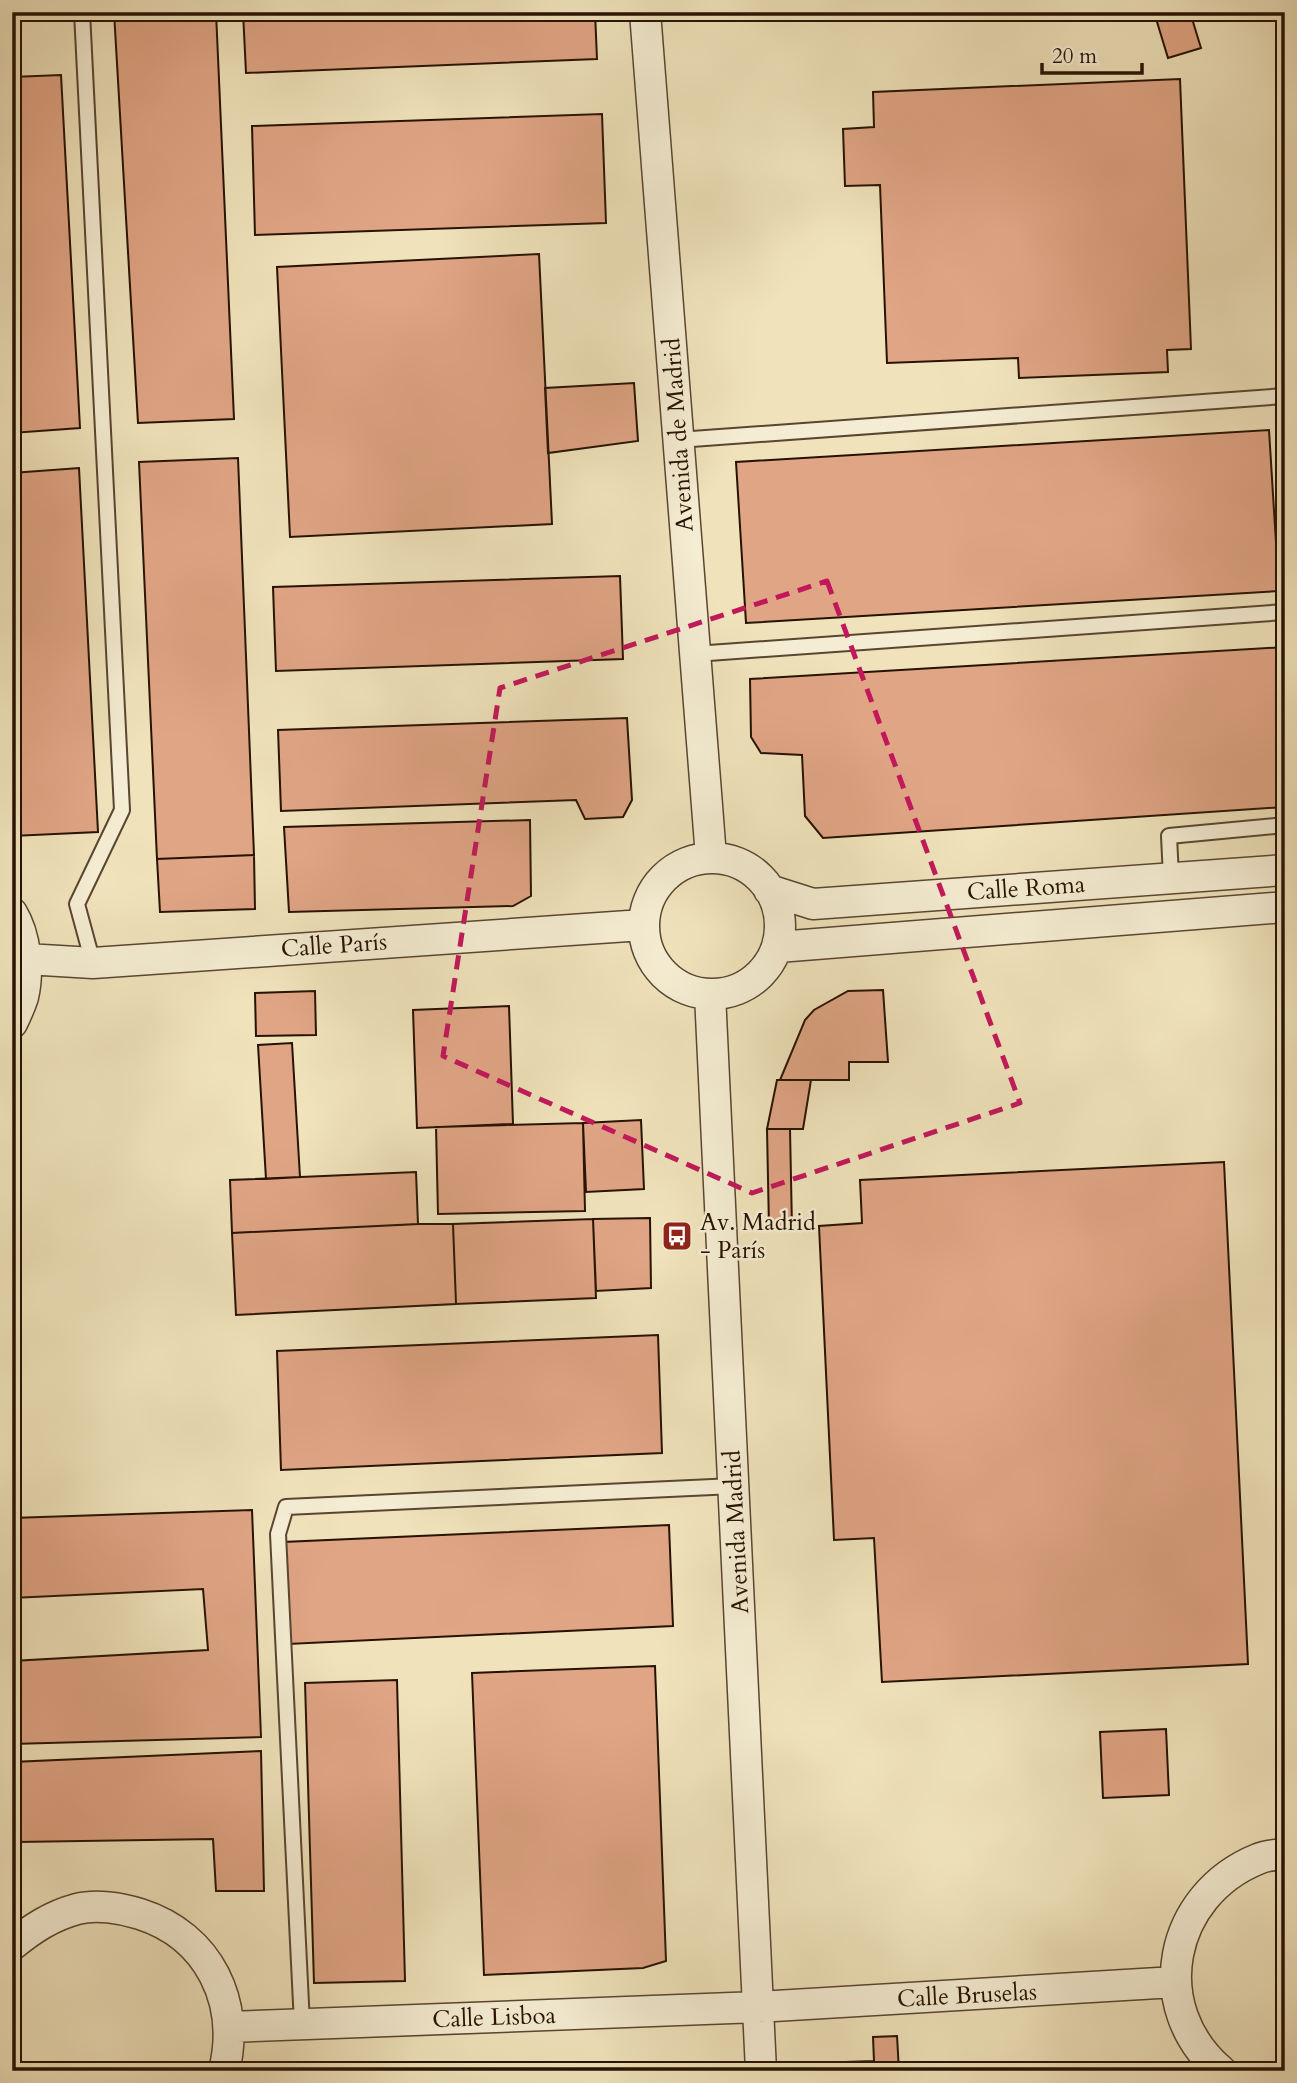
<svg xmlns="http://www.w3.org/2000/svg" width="1297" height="2083" viewBox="0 0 1297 2083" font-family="Cardo,serif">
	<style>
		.building { fill: #e0a585; stroke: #271202; stroke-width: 2 }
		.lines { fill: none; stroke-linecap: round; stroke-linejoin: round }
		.lane-casing { stroke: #594630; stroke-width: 18 }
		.street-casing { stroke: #594630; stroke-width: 33 }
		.lane { stroke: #f5edd3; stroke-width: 14 }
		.street { stroke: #f5edd3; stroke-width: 30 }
		.marked { fill: none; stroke: #c2185b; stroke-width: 5; stroke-dasharray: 14 9; stroke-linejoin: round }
		.labels { text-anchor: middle; stroke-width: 5; stroke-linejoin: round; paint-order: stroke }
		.street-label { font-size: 24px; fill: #271202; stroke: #f5edd3 }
		.poi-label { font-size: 24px; fill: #271202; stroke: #f5edd3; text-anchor: start }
	</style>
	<rect width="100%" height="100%" fill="#f0e3bc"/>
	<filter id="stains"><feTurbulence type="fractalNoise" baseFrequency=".00286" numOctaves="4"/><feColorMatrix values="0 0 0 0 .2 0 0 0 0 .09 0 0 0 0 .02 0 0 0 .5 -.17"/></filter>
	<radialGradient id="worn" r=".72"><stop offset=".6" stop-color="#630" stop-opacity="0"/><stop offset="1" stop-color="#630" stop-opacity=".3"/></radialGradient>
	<path class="building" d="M114 12H216L234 419 138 423Z
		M243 12H595L597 59 246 73Z
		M1154 12H1190L1201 48 1168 58Z
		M61 75 80 428 12 433V77Z
		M1180 79 1191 349 1167 350 1168 372 1019 378 1018 358 887 363 880 185 845 186 843 129 874 127 873 92Z
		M602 114 606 223 255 235 252 126Z
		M539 254 552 524 290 537 277 267Z
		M634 383 638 441 548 453 545 388Z
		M1269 430 1279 591 746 623 736 462Z
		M238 458 254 855 157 859 139 462Z
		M79 468 98 832 12 836V473Z
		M620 576 623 659 276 671 273 587Z
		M1285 647V807L823 838 805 816 802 755 761 753 751 737 750 679Z
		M627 718 632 800 623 817 585 819 576 800 281 811 278 730Z
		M530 820 531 896 513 906 289 912 284 827Z
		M254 855 255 909 160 912 157 859Z
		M883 990 888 1062H849V1080H780L805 1020 814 1010 848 991Z
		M315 991 316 1035 256 1036 255 993Z
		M509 1006 513 1124 417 1128 413 1010Z
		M292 1043 300 1177 266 1179 258 1045Z
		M777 1080H811L803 1129H767Z
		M641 1120 644 1189 586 1192 583 1123Z
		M583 1123 585 1211 438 1214 436 1127Z
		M767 1129H790L792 1228H769Z
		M1224 1162 1248 1664 882 1682 874 1538 834 1540 819 1226 862 1223 860 1180Z
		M416 1172 418 1224 232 1233 230 1180Z
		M650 1218 651 1288 596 1291 593 1219Z
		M593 1219 596 1298 456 1304 453 1224Z
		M418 1224H453L456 1304 236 1315 232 1233Z
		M658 1335 662 1453 281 1470 277 1351Z
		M252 1510 261 1737 12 1744V1661L208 1650 203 1589 12 1598V1518Z
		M669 1525 673 1626 288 1644 283 1542Z
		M655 1666 666 1961 643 1968 484 1975 472 1673Z
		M397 1680 405 1981 314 1983 305 1683Z
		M1166 1729 1169 1795 1103 1798 1100 1732Z
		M261 1751 264 1891H216L213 1839 17 1842 12 1762Z
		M897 2036 899 2071H846V2062L874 2061 873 2037Z
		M1128 2067V2071H1043Z"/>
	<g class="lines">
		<g class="lane-casing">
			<path id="lane" d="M82 12 122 810 77 904 93 963
				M678 440 1285 396
				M695 654 1285 612
				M1171 877 1169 836 1285 825
				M302 2024 278 1534 286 1507 734 1486"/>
		</g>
		<g class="street-casing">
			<path id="street" d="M645 12 711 857
				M644 926a68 68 0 1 1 136 0a68 68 0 1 1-136 0Z
				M769 890 813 904 1285 870
				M12 913C26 936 29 971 23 997 20 1006 16 1015 12 1023
				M778 947 1285 907
				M26 959 93 963 643 925
				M710 994 761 2071
				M12 1945C32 1929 51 1916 77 1909 96 1904 121 1908 140 1914 209 1936 241 2002 224 2071
				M230 2027 758 2007 1175 1982
				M1221 2071C1146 2007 1169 1895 1258 1859 1266 1855 1276 1855 1285 1854"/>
		</g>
		<use href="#lane" class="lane"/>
		<use href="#street" class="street"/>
	</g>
	<path class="marked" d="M827 581 1020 1103 752 1193 443 1056 500 688Z"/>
	<defs>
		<g id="bus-square" transform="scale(1.575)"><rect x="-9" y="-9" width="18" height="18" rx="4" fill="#8f2418" stroke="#f5edd3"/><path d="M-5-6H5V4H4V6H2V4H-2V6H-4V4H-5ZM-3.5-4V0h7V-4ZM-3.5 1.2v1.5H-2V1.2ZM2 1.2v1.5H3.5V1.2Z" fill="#fff"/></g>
	</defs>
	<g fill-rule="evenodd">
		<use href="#bus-square" x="677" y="1236"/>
	</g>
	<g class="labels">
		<g class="street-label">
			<text transform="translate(678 435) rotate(-94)" y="8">Avenida de Madrid</text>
			<text transform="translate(1026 888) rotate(-4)" y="8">Calle Roma</text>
			<text transform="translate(334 945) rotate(-4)" y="8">Calle París</text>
			<text transform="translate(736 1532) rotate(-93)" y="8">Avenida Madrid</text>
			<text transform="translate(967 1995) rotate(-3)" y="8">Calle Bruselas</text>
			<text transform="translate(494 2017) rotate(-2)" y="8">Calle Lisboa</text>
		</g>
		<g class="poi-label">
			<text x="700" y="1230">Av. Madrid<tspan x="700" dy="28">- París</tspan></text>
		</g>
	</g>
	<rect width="1297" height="2083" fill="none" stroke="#f0e3bc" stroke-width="42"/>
	<rect x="14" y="14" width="1269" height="2055" fill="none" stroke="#271202" stroke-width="3.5"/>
	<rect x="21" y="21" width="1255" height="2041" fill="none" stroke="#271202" stroke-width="2"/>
	<path d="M1042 63v10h100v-10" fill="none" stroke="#271202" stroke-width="3.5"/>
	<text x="1052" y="63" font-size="21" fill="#271202" stroke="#f5edd3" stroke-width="5" paint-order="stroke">20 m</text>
	<rect width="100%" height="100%" filter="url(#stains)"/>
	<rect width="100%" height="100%" fill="url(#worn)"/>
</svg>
